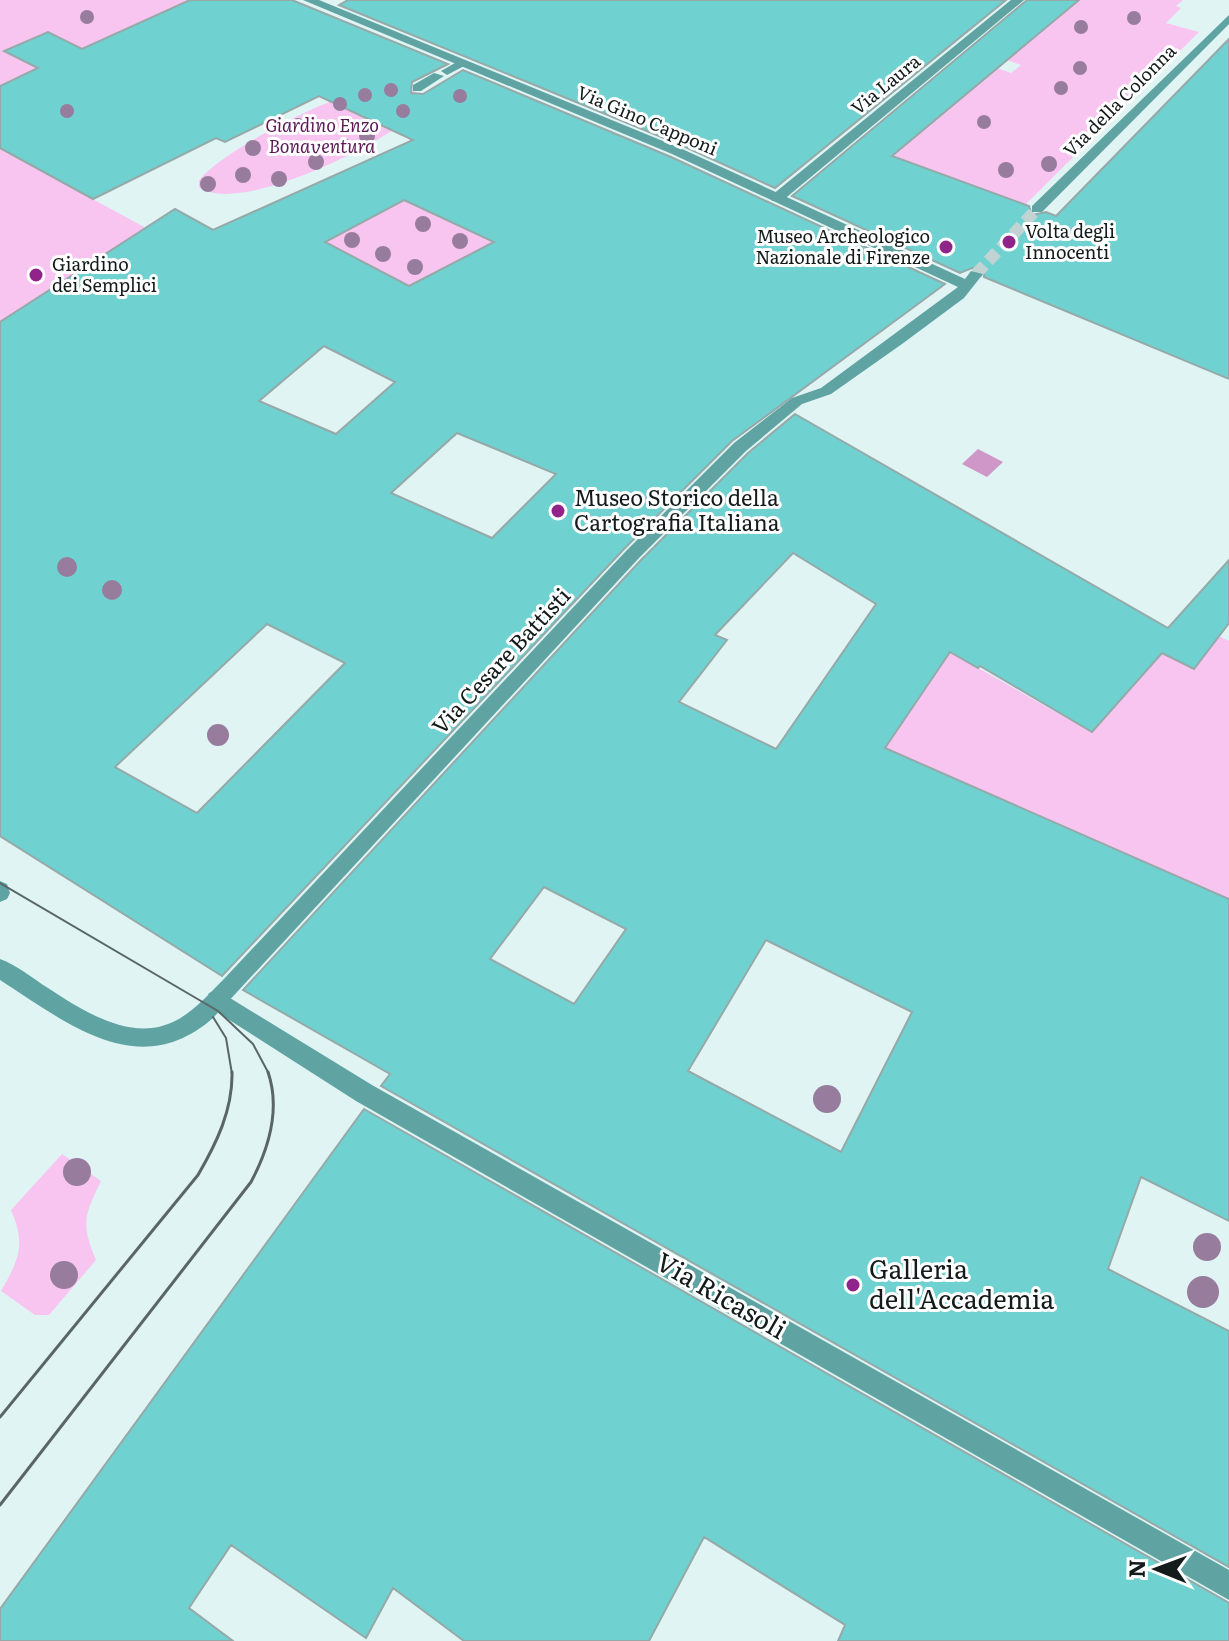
<svg xmlns="http://www.w3.org/2000/svg" width="1229" height="1641" viewBox="0 0 1229 1641" font-family="Literata,serif">
	<style>
		.green { fill: #f8c5f1 }
		.water { fill: #ce97c7 }
		.building { fill: #70d1d1; stroke: #96a9a9; stroke-width: 2; fill-rule: evenodd }
		.lines { fill: none; stroke-linecap: round; stroke-linejoin: round }
		.minor-tunnel { stroke: #c1d4d3; stroke-width: 12; stroke-dasharray: 12 6; stroke-linecap: butt }
		.service { fill: #60a3a3; fill-rule: evenodd }
		.pedestrian { fill: #60a3a3; fill-rule: evenodd }
		.minor { fill: #60a3a3; fill-rule: evenodd }
		.tram-far1 { stroke: #596665; stroke-width: 2 }
		.tram { stroke: #596665; stroke-width: 3 }
		.tree { fill: #977c9d }
		.poi-dot { fill: #902488; stroke: #fff; stroke-width: 3 }
		.labels { text-anchor: middle; stroke-width: 6; stroke-linejoin: round; paint-order: stroke }
		.far-street-label { font-size: 18px; fill: #141c1b; stroke: #fff }
		.far-park-label { font-size: 18px; font-style: italic; fill: #5b1a56; stroke: #fff }
		.far-poi-label { font-size: 18px; fill: #141c1b; stroke: #fff; text-anchor: start }
		.poi-label { font-size: 22px; fill: #141c1b; stroke: #fff; text-anchor: start }
		.street-label { font-size: 22px; fill: #141c1b; stroke: #fff }
		.near-poi-label { font-size: 26px; fill: #141c1b; stroke: #fff; text-anchor: start }
		.near-street-label { font-size: 26px; fill: #141c1b; stroke: #fff }
	</style>
	<rect width="100%" height="100%" fill="#e0f4f4"/>
	<path class="green" d="M0 0H190L0 85Z
		M1079 0H1183L1176 6 1181 8 1166 23 1199 32 1025 205 892 156 997 68 1011 73 1021 65 1007 60Z
		M407 88 421 95C415 105 409 118 400 125 366 151 236 215 199 187V181C218 153 323 100 356 93 372 89 390 89 407 88Z
		M0 149 146 228 0 322Z
		M404 200 494 242 409 286 325 242Z
		M1219 636 1229 641V899L885 748 950 652 1091 732 1162 653 1194 669Z
		M62 1154 101 1181C84 1216 81 1224 96 1260L49 1315H35L1 1291C19 1260 26 1244 11 1210Z"/>
	<path class="water" d="M978 449 1003 462 987 477 962 464Z"/>
	<path class="building" d="M190 0H292L448 64 412 82 411 93 423 94 463 70 671 157 945 284 732 441 625 548 222 976 0 836V322L175 209 213 230 413 140 319 96 225 142 216 138 93 199 0 148V86L38 68 4 51 48 32 82 49ZM404 200 494 242 409 286 325 242ZM324 346 395 382 336 434 259 401ZM457 433 556 474 492 538 391 493ZM267 624 345 663 197 813 115 767Z
		M348 0H1006L775 188 681 145 339 5Z
		M1027 0H1079L892 156 1029 206 1032 215 1046 212 1056 216 1229 39V379L984 277V271L972 268 960 273 792 196Z
		M795 414 1168 628 1229 560V623L1194 669 1162 653 1092 732 980 666 978 668 950 652 885 748 1229 899V1221L1141 1177 1108 1269 1229 1331V1567L381 1086 390 1074 243 990 641 560 748 453ZM793 553 876 604 776 749 679 702 727 640 715 635ZM544 887 626 929 574 1004 490 959ZM766 940 912 1012 841 1152 688 1071Z
		M364 1109 1229 1603V1641H838L845 1625 704 1537 649 1641H464L393 1588 366 1638 231 1545 189 1608 233 1641H0V1609Z"/>
	<g class="lines">
		<path class="minor-tunnel" d="M976 274 1037 209"/>
		<path class="service" d="M462 59 468 63 466 65 447 75 441 71Z
			M434 73 444 76 421 91H413V85Z"/>
		<path class="pedestrian" d="M1011 0H1024L782 201H772V195Z
			M217 990 372 1085 1229 1570V1600L356 1101 209 1007 206 1000 209 993Z"/>
		<path class="minor" d="M303 0H319L680 148 965 279 971 271 983 274 964 298 902 344 831 394 802 404 746 451 639 558 213 1018C139 1083 67 1023 0 980V959C17 965 32 978 48 988 83 1011 132 1043 175 1021 193 1012 208 995 222 981L627 550 734 443 792 398 821 388 958 287 672 154Z
			M1229 15V24L1042 212H1032V206Z
			M0 881 7 884 10 893 7 899 0 902Z"/>
		<path class="tram-far1" d="M0 883 218 1011 253 1044 269 1074
			M213 1017 226 1038 232 1074"/>
		<path class="tram" d="M0 1417 198 1175C216 1144 233 1110 232 1072
			M0 1505 251 1182C269 1148 281 1110 268 1072"/>
	</g>
	<g class="tree">
		<circle cx="87" cy="17" r="7"/>
		<circle cx="1134" cy="18" r="7"/>
		<circle cx="1081" cy="27" r="7"/>
		<circle cx="1080" cy="68" r="7"/>
		<circle cx="1061" cy="88" r="7"/>
		<circle cx="391" cy="90" r="7"/>
		<circle cx="365" cy="95" r="7"/>
		<circle cx="460" cy="96" r="7"/>
		<circle cx="340" cy="104" r="7"/>
		<circle cx="67" cy="111" r="7"/>
		<circle cx="403" cy="111" r="7"/>
		<circle cx="984" cy="122" r="7"/>
		<circle cx="298" cy="125" r="7"/>
		<circle cx="367" cy="136" r="8"/>
		<circle cx="345" cy="147" r="8"/>
		<circle cx="253" cy="148" r="8"/>
		<circle cx="316" cy="162" r="8"/>
		<circle cx="1049" cy="164" r="8"/>
		<circle cx="1006" cy="170" r="8"/>
		<circle cx="243" cy="175" r="8"/>
		<circle cx="279" cy="179" r="8"/>
		<circle cx="208" cy="184" r="8"/>
		<circle cx="423" cy="224" r="8"/>
		<circle cx="352" cy="240" r="8"/>
		<circle cx="460" cy="241" r="8"/>
		<circle cx="383" cy="254" r="8"/>
		<circle cx="415" cy="267" r="8"/>
		<circle cx="67" cy="567" r="10"/>
		<circle cx="112" cy="590" r="10"/>
		<circle cx="218" cy="735" r="11"/>
		<circle cx="827" cy="1099" r="14"/>
		<circle cx="77" cy="1172" r="14"/>
		<circle cx="1207" cy="1247" r="14"/>
		<circle cx="64" cy="1275" r="14"/>
		<circle cx="1203" cy="1292" r="16"/>
	</g>
	<g class="poi-dot">
		<circle cx="1009" cy="242" r="8"/>
		<circle cx="946" cy="247" r="8"/>
		<circle cx="36" cy="275" r="8"/>
		<circle cx="558" cy="511" r="8"/>
		<circle cx="853" cy="1285" r="8"/>
	</g>
	<g class="labels">
		<g class="far-street-label">
			<text transform="translate(886 85) rotate(-39)" y="6">Via Laura</text>
			<text transform="translate(1120 101) rotate(-45)" y="6">Via della Colonna</text>
			<text transform="translate(647 121) rotate(23)" y="6">Via Gino Capponi</text>
		</g>
		<g class="far-park-label">
			<text x="322" y="132">Giardino Enzo<tspan x="322" dy="21">Bonaventura</tspan></text>
		</g>
		<g class="far-poi-label">
			<text x="1025" y="238">Volta degli<tspan x="1025" dy="21">Innocenti</tspan></text>
			<text x="930" y="243" text-anchor="end">Museo Archeologico<tspan x="930" dy="21">Nazionale di Firenze</tspan></text>
			<text x="52" y="271">Giardino<tspan x="52" dy="21">dei Semplici</tspan></text>
		</g>
		<g class="poi-label">
			<text x="574" y="506">Museo Storico della<tspan x="574" dy="25">Cartografia Italiana</tspan></text>
		</g>
		<g class="street-label">
			<text transform="translate(501 661) rotate(-47)" y="8">Via Cesare Battisti</text>
		</g>
		<g class="near-poi-label">
			<text x="869" y="1279">Galleria<tspan x="869" dy="30">dell'Accademia</tspan></text>
		</g>
		<g class="near-street-label">
			<text transform="translate(721 1296) rotate(30)" y="9">Via Ricasoli</text>
		</g>
	</g>
	<g transform="translate(1157 1569) rotate(271)" stroke="#ffffff" stroke-width="6" paint-order="stroke">
	<path d="M0-6L14 30L0 20L-14 30Z" fill="#141c1b"/>
	<text y="-12" font-size="22" font-weight="bold" text-anchor="middle" fill="#141c1b">N</text>
	</g>
</svg>
